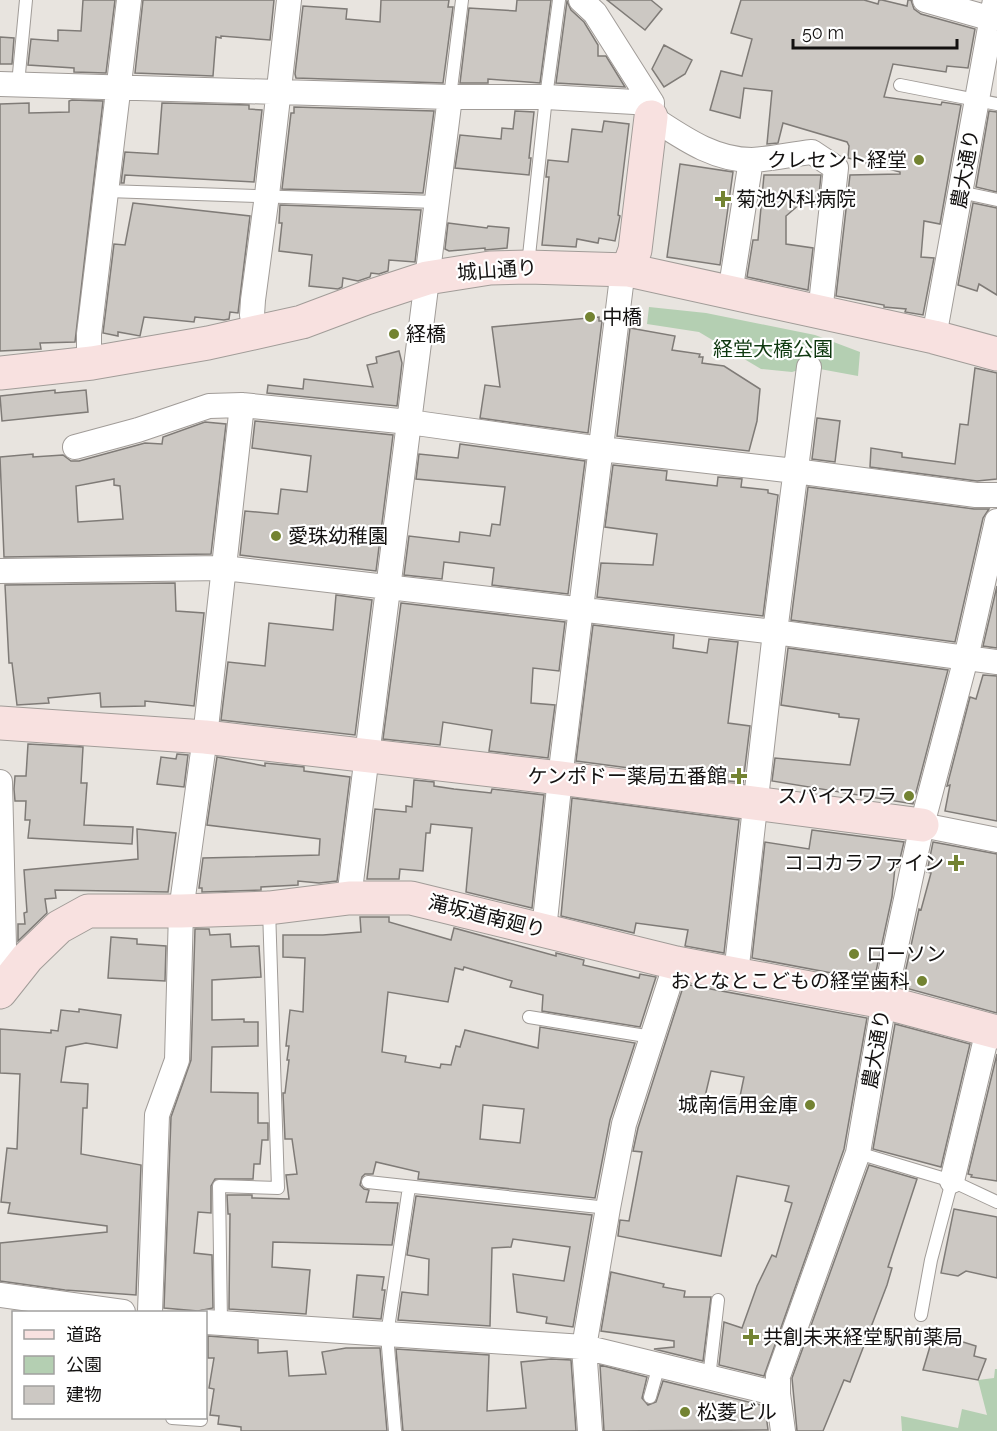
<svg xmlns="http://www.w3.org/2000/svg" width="997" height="1431" viewBox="0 0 997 1431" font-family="Raleway,'Noto Sans JP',sans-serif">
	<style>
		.green { fill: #b4cfb2 }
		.building { fill: #ccc8c3; stroke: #7f7b77; stroke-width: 1.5; fill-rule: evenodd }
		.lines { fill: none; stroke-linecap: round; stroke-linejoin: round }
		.lane-casing { stroke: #a19c98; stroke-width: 14 }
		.street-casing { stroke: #a19c98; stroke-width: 26 }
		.secondary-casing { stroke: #a19c98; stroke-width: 35 }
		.lane { stroke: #fff; stroke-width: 12 }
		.street { stroke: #fff; stroke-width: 24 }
		.secondary { stroke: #f8e1e0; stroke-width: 33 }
		.poi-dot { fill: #738332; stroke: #fff; stroke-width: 2 }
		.labels { text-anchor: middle; stroke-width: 4.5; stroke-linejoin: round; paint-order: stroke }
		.poi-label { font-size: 20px; fill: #131110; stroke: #fff; text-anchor: start }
		.street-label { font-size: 20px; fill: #131110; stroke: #fff }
		.park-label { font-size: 20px; fill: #0e380f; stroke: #fff }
	</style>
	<rect width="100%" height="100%" fill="#e8e4df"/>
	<path class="green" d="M649 307 706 313 815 335 860 352 858 376 809 367 792 372 761 369 699 332 647 324Z
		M995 1369H997V1431H902L901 1416 958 1428 962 1409 987 1415 978 1380 994 1378Z"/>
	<path class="building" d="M83 0H115L106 73 74 72V68L28 65 31 39 58 41V30L81 31Z
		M143 0H274L270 40 221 36V38L216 37 213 76 135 73Z
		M381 0H449L448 7H453L443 83 296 78 295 74 303 6 347 9 346 19 380 22Z
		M517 0H551L540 83 488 79V83H460L469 8 516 11Z
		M607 0H651L662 9 645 30Z
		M741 0H864L878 4 879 0H882L907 6 908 0H911L914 9 921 14 975 29 968 68 947 66 946 72 893 64 884 97 941 105 942 102 961 105 940 224 924 221 921 257 934 258 923 315 905 312 906 309 884 307V305L836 296 850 175 900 174V172L848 158 849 146 847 142 783 123 778 143 767 144 772 91 744 88 740 118 710 110 721 71 742 76 752 39 731 33Z
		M567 1 571 10 584 22 598 45V56H606L625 87 556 83Z
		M0 37 14 38 12 64H0Z
		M664 45 692 60 685 74 664 87 652 69Z
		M72 100 103 101 75 342 40 343 41 349 0 351V104L29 103V113L69 112V101Z
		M162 103 249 105V109L262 110 254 182 125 175 124 183H121L125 152 158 154Z
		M294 107 434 111 423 193 282 189 291 113H294Z
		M515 111 534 112 529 158H531L529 175 455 168 460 135 501 139 502 128 513 129Z
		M989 111 997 112V192L976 187Z
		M604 121 629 124 618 215 620 216 615 241 599 238 598 243 577 239 576 247 542 245 549 177H546L548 160 568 162 572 129 602 132Z
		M680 164 733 172 720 265 667 257Z
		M764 175H821L818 204H800L786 216V244L813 248 808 290 747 277 753 240H758Z
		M133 203 250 216 238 313 230 312 229 319 224 320 195 317 194 322 144 317 140 336 118 332V336L103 333 114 244 125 245Z
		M973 203 997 208V295L979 284 977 291 958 285Z
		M280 205 421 210 415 262 389 260 388 271 379 274 371 273 370 277 358 281 343 278 342 287 338 289 309 286 312 255 279 251 282 223H279Z
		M448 223 487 228 488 226 509 228 507 248 485 250V248L449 251 445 249Z
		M599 317V321H602L588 433 480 418 485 385 500 387 492 327Z
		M630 328 675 336 672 350 700 354 699 357H703L702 363 724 366 760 389 757 421 749 451 617 436Z
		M399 351 402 363 397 406 267 393 268 385 303 389 304 379 373 387 367 365 377 363 376 357Z
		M975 368 997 373V479L977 481 870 467 871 448 902 453V457L955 464 960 424 968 425Z
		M55 390V393L86 390 88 412 2 421 0 396Z
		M817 418 840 421 835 462 812 459Z
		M255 421 393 435 376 571 240 555 245 511 278 514 281 489 307 492 311 456 252 448Z
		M205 422 226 424 211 554 4 557 0 457 33 454V457L63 455 71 461H79L145 443 162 444 163 437ZM114 479V485L120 486 123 519 78 522 76 486Z
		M460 444 585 461 568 594 492 585 494 568 444 562 442 579 404 575 409 536 459 542 460 532 490 536 492 524 500 525 505 487 416 479 419 454 458 458Z
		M613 465 667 471 666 480 717 486 718 477 742 479 741 487 768 490V493L778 495 763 616 597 597 601 563 653 565 657 534 605 527Z
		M808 487 974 509H989L983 518 955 642 791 620Z
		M175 583 176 611 204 613 194 706 145 701V706L101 707 100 693 48 698 49 703 17 705 12 663H9L5 585Z
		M997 586V648L983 646Z
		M336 595 372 600 355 735 221 720 228 662 265 666 269 623 333 630Z
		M401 603 565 622 559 671 533 668 531 703 555 705 548 758 489 751 492 730 443 722 440 745 383 739Z
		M593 625 674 635 673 648 707 653 709 639 738 642 728 723 750 726 743 783 576 761Z
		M788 648 948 670 913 804 772 781 775 758 850 765 859 719 839 717V714L781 705Z
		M983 675 997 676V821L945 811 950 785 947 786 970 697 976 699Z
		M28 744 83 747 81 783H87L84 825 133 827 132 844 28 838 30 820H25L26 801H15L14 789 15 776H26Z
		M177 754 188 755 184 787 157 784 161 757 176 759Z
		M217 757 265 766V763L304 767V771L350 777 337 881 319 883 298 881V885L261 887V890L202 892V888H199L203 858 319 855 320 839 207 825Z
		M414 780 434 782V786L454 789 491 793 492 789 544 795 532 908 466 892 472 828 431 824 430 833H426L423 871 400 869 399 879H367L375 809 406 812V806L412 807Z
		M572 798 739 820 724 953 685 946 688 930 636 923 634 933 561 916Z
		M137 829 176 833 168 892 55 890 56 898 45 899 47 913 18 941V924H25L24 913 27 912 24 870 138 859Z
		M812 830 904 842 898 867H895L892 897 874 981 752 958 765 842 809 849Z
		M933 842 997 854V1013L902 987 919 909 921 910 931 873 927 872Z
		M360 917H389V922L451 940 454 928 556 956V953L584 960 583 965 639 978 640 974 656 977 640 1027 542 1011 543 995 510 987 512 981 464 967 463 970 455 968 448 1002 388 992 382 1052 406 1056 405 1062 440 1068 441 1064 451 1065 456 1046 460 1047 465 1030 538 1048 540 1027 635 1043 610 1120 595 1198 418 1179 419 1172 376 1162 373 1174H365L362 1177 360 1185 364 1189 369 1190 366 1202 398 1203 392 1245 273 1242 272 1267 310 1270 306 1314 229 1309 230 1214H228L227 1195H252V1198L289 1199 286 1175 297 1174 292 1139H285L283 1093H285L289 1060H287L289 1046H286L290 1010 303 1012 305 958 283 957V935H323L361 932ZM483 1105 524 1109 520 1143 480 1139Z
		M195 929H209L210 935 230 934 231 947 259 946 261 977 212 980V1020L244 1019V1022H258V1046L212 1047 211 1092 258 1093V1123H268V1140H262L260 1164H254L253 1179H215L211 1186V1213L198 1212 194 1253 212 1255 213 1308 198 1311 164 1308 171 1117 191 1060Z
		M111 937 137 939V944L166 946 165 981 108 978Z
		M684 984 867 1018 844 1149 764 1376 719 1365 724 1322 742 1328 757 1286 772 1255 776 1257 792 1203 785 1201 789 1186 737 1176 721 1256 618 1236 620 1220 629 1221 642 1152 633 1151 638 1128ZM711 1071 744 1077 737 1111 703 1105Z
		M79 1009 121 1015 117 1048 86 1043 66 1047 61 1082 88 1084 87 1108H83L81 1154 141 1165 136 1295 65 1290 0 1281V1243L107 1232V1226L8 1213 10 1203 1 1202 7 1148 17 1149 20 1074 0 1073V1029L51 1033V1030L58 1031 61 1010 79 1012Z
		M895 1024 970 1044 941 1167 873 1149Z
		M997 1054V1181L971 1177 972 1175 968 1174Z
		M869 1165 917 1179 888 1267 892 1268 887 1285 850 1382 844 1380 823 1431H797L792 1378Z
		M416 1196 592 1215 573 1327 546 1323 547 1317 517 1312 513 1274 564 1281 570 1247 513 1239 511 1247 492 1248 490 1326 398 1320 402 1292 428 1295 429 1259 407 1255Z
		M954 1209 997 1217V1278L966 1271 958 1276 941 1273Z
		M611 1272 664 1284 663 1287 685 1291 684 1297H711L703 1361 654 1349 674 1347V1341L601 1331Z
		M357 1275 384 1277 382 1290H385L381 1319 353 1317Z
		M934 1333 976 1346 974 1356 986 1359 978 1380 923 1370Z
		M208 1336 258 1340V1353L287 1351 289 1376 326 1374 322 1352 346 1348H380L387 1431H241V1427L218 1424 219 1416 210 1415 214 1389 209 1388 214 1358H208Z
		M396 1349 489 1355 487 1411 526 1408 521 1362 551 1359 571 1360 576 1431H403Z
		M600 1365 647 1377 642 1398 648 1405 656 1402 663 1381 765 1406 768 1430 604 1431Z"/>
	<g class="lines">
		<g class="lane-casing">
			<path id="lane" d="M18 84 26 0
				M900 85 997 104
				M450 97 462 0
				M107 191 436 202
				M960 192 997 200
				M528 265 546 97 559 0
				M529 1017 652 1037
				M858 1153 952 1181 997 1202
				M368 1182 608 1208
				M921 1315 931 1260 952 1181
				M221 1323 219 1186 278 1188 269 909
				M709 1378 718 1300
				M650 1397 659 1365
				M172 1418 201 1420
				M395 1431 387 1335 409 1187"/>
		</g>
		<g class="street-casing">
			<path id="street" d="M581 0 595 13 652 103 651 117C682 137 713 160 752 160 772 159 792 154 812 152L836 168 820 313
				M925 0 992 19
				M0 84 450 97H546L652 103
				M730 293 751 160
				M256 333 252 315 253 300 267 195 289 0
				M934 337 995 0
				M92 363 89 347V334L129 0
				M75 447 138 430 209 406 242 405 409 422 601 449 795 471 976 495H997
				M0 571 224 568 775 632 997 662
				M0 782 5 988
				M922 825 997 840
				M349 898 450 97
				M544 930 560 778 621 285 628 270
				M736 974 775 632 809 367
				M952 1181 988 1030
				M0 1295 123 1312
				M150 1312 157 1115 177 1060 181 911 205 737 242 405
				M206 1322 584 1347 778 1394
				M590 1431 584 1347 608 1208 624 1124 676 963
				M783 1431 778 1394V1376L858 1153 884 1002 922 825 966 658 997 521"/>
		</g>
		<g class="secondary-casing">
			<path id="secondary" d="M628 270 635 250 651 117
				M0 373 92 363 208 343 302 322 366 298 427 278 490 268 528 267 628 270 934 337 997 354
				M0 723 205 737 560 778 922 825
				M0 992 27 958 59 927 88 911H181L269 908 349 898H411L676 963 884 1002 997 1032"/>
		</g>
		<use href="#lane" class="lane"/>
		<use href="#street" class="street"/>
		<use href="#secondary" class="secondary"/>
	</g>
	<g class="poi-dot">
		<circle cx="919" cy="160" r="6"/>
		<path d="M720 190h6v6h6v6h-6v6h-6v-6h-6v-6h6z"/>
		<circle cx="590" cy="317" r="6"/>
		<circle cx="394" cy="334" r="6"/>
		<circle cx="276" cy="536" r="6"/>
		<path d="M736 767h6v6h6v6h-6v6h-6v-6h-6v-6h6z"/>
		<circle cx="909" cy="796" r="6"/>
		<path d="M953 854h6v6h6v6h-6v6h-6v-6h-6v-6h6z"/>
		<circle cx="854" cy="954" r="6"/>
		<circle cx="922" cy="981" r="6"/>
		<circle cx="810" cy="1105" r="6"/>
		<path d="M748 1328h6v6h6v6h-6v6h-6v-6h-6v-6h6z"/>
		<circle cx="685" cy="1412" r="6"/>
	</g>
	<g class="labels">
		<g class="poi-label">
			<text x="907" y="167" text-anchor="end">クレセント経堂</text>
			<text x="736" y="206">菊池外科病院</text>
			<text x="602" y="324">中橋</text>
			<text x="406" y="341">経橋</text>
			<text x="288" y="543">愛珠幼稚園</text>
			<text x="727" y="783" text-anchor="end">ケンポドー薬局五番館</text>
			<text x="897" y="803" text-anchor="end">スパイスワラ</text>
			<text x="944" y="870" text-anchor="end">ココカラファイン</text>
			<text x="866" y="961">ローソン</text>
			<text x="910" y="988" text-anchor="end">おとなとこどもの経堂歯科</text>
			<text x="798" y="1112" text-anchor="end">城南信用金庫</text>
			<text x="763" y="1344">共創未来経堂駅前薬局</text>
			<text x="697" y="1419">松菱ビル</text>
		</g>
		<g class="street-label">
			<text transform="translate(965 169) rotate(-80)" y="7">農大通り</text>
			<text transform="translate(497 270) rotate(-4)" y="7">城山通り</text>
			<text transform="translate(487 916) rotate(14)" y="7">滝坂道南廻り</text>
			<text transform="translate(876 1049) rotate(-80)" y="7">農大通り</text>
		</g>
		<g class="park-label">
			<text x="773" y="356">経堂大橋公園</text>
		</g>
	</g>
	<rect x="12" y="1311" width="195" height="108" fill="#ffffff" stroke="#a1a09f" stroke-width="1.5"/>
	<rect x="24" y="1330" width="30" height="9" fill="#f8e1e0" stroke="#a1a09f" stroke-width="1.5"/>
	<text x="66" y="1341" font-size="18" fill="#131110">道路</text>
	<rect x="24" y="1356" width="30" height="18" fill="#b4cfb2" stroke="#a1a09f" stroke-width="1.5"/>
	<text x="66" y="1371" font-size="18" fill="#131110">公園</text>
	<rect x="24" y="1386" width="30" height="18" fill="#ccc8c3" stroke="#a1a09f" stroke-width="1.5"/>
	<text x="66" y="1401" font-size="18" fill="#131110">建物</text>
	<path d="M793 39v9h164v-9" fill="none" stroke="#131110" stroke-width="3"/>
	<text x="802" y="39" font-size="18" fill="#131110" stroke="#ffffff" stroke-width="4.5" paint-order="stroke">50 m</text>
</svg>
